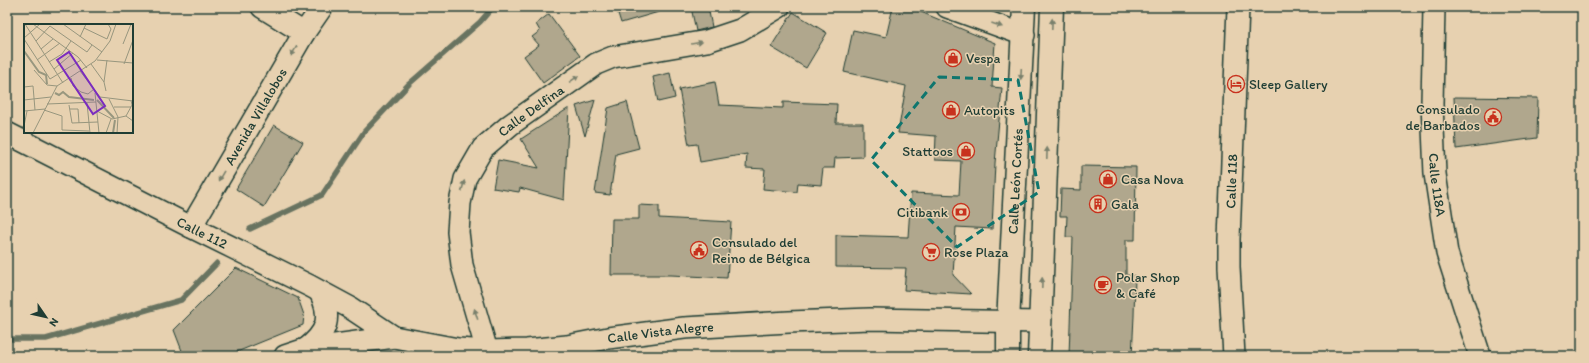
<svg xmlns="http://www.w3.org/2000/svg" width="1589" height="363" viewBox="0 0 1589 363" font-family="Itim,sans-serif">
	<style>
		.lines { fill: none; stroke-linecap: round; stroke-linejoin: round }
		.stream { stroke: #687361; stroke-width: 5.5 }
		.building { fill: #b0a78d; stroke: #1f3d34 }
		.minor-casing { stroke: #1f3d34; stroke-width: 24 }
		.secondary-casing { stroke: #1f3d34; stroke-width: 25 }
		.minor { stroke: #e7d1b0; stroke-width: 21 }
		.secondary { stroke: #e7d1b0; stroke-width: 22 }
		.oneway { fill: #79806c }
		.marked { fill: none; stroke: #0f766e; stroke-width: 3; stroke-dasharray: 8 5; stroke-linejoin: round }
		.labels { text-anchor: middle; stroke-width: 3; stroke-linejoin: round; paint-order: stroke }
		.poi-label { font-size: 14px; fill: #1f3d34; stroke: #e7d1b0; text-anchor: start }
		.street-label { font-size: 14px; fill: #1f3d34; stroke: #e7d1b0 }
		.inset-river { fill: none; stroke: #98977f; stroke-width: 2 }
		.inset-road { fill: none; stroke: #97967e; stroke-width: 1 }
		.view { fill: #7b2cbf; fill-opacity: 0.15; stroke: #7b2cbf; stroke-width: 2 }
		.inset-edge { fill: none; stroke: #1f3d34; stroke-width: 2 }
	</style>
	<rect width="100%" height="100%" fill="#e7d1b0"/>
	<filter id="ink" filterUnits="userSpaceOnUse"><feTurbulence type="fractalNoise" baseFrequency=".025" numOctaves="2"/><feDisplacementMap in="SourceGraphic" scale="8" xChannelSelector="R" yChannelSelector="G"/><feConvolveMatrix kernelMatrix="1 2 1 2 8 2 1 2 1" color-interpolation-filters="sRGB"/></filter>
	<g filter="url(#ink)">
		<g class="lines">
			<path class="stream" d="M250 229 322 195 364 132 409 84 480 22 493 7
				M7 339H46L181 300 217 263"/>
		</g>
		<path class="building" d="M616 7H662V11L621 23Z
			M691 7H708L712 27 696 31Z
			M893 7H909L995 43 992 87 1002 88 995 163 992 229 956 227 953 275 971 294 904 290 906 268 836 267V235L908 237 911 193 959 195 961 161 935 160 936 136 898 133 906 86 844 72 853 30 886 37Z
			M793 12 827 33 806 68 771 47Z
			M549 14 580 56 543 83 524 56 539 45 532 37 540 31 536 24Z
			M670 73 675 98 658 102 653 77Z
			M715 82 719 105 783 108V102L837 104 836 123H863V157L835 158 834 168H823L821 185 798 183 797 192 763 189 765 169 746 168 747 154 700 162 697 144 689 145 679 89Z
			M1454 97 1538 98 1537 138 1456 149Z
			M595 100 585 136 576 106Z
			M627 102 639 148 616 154 610 195 595 193 608 108Z
			M569 108 564 200 520 188 519 192 493 188 498 160 539 168 521 139Z
			M274 125 303 142 264 207 236 189Z
			M1081 166 1136 167 1135 240H1126V275L1135 276 1134 316 1132 356H1069L1073 237H1066L1067 216H1060L1061 189 1081 190Z
			M639 205 659 206V218L731 222 727 278 671 275H611L612 219H639Z
			M236 268 298 298 304 315 303 325 227 356H184L174 330Z"/>
		<g class="lines">
			<g class="minor-casing">
				<g id="minor">
					<path d="M262 7 304 33"/>
					<path d="M947 7 1024 35"/>
					<path id="s1" d="M1434 7 1432 104 1435 174 1447 253 1480 356"/>
					<path id="s2" d="M7 133 191 227 310 286 349 307 394 337"/>
					<path id="s3" d="M191 227 304 33 322 7"/>
					<path d="M306 349C328 332 332 317 320 292"/>
					<path id="s4" d="M487 351 462 265 458 232 460 203 465 179 483 148 510 125 596 64 613 57 707 41 740 30 779 7"/>
					<path id="s5" d="M285 356 306 349 394 337 458 349 487 351 527 350 567 346 608 338 684 328 789 322 870 319 1040 322"/>
					<path id="s6" d="M1234 356 1229 267V239L1238 7"/>
				</g>
			</g>
			<g class="secondary-casing">
				<g id="secondary">
					<path id="s7" d="M1008 356V323L1024 7"/>
					<path d="M1039 356 1052 7"/>
				</g>
			</g>
			<use href="#minor" class="minor"/>
			<use href="#secondary" class="secondary"/>
		</g>
		<defs><path id="oneway-solid" d="M-6-.8H1V-3.2L6.5 0L1 3.2V.8H-6Z"/></defs>
		<g class="oneway">
			<use href="#oneway-solid" transform="translate(1052 24) rotate(-88)"/>
			<use href="#oneway-solid" transform="translate(997 25) rotate(20)"/>
			<use href="#oneway-solid" transform="translate(697 43) rotate(-10)"/>
			<use href="#oneway-solid" transform="translate(294 51) rotate(120)"/>
			<use href="#oneway-solid" transform="translate(1021 74) rotate(93)"/>
			<use href="#oneway-solid" transform="translate(574 79) rotate(-35)"/>
			<use href="#oneway-solid" transform="translate(1047 153) rotate(-88)"/>
			<use href="#oneway-solid" transform="translate(221 176) rotate(120)"/>
			<use href="#oneway-solid" transform="translate(463 186) rotate(-76)"/>
			<use href="#oneway-solid" transform="translate(1042 283) rotate(-88)"/>
			<use href="#oneway-solid" transform="translate(476 314) rotate(-107)"/>
		</g>
	</g>
	<path class="marked" d="M939 77 1018 80 1039 192 957 247 871 160Z"/>
	<defs>
		<g id="shop-ring" transform="scale(0.9)"><circle r="9.5" fill="#e7d1b0" stroke="#c8321e" stroke-width="1.5"/><path d="M-5-2.5h2.3a2.7 3.5 0 0 1 5.4 0H5L5.5 6h-11ZM-1.5-2.5h3a1.5 2.3 0 0 0-3 0Z" fill="#c8321e"/></g>
		<g id="hotel-ring" transform="scale(0.9)"><circle r="9.5" fill="#e7d1b0" stroke="#c8321e" stroke-width="1.5"/><path d="M-6-4.5h1.5V1H6V5H4.5V3h-9V5H-6ZM-4 0a1.8 1.8 0 1 1 3.6 0ZM.5 0V-2.5h3Q6-2.5 6 0Z" fill="#c8321e"/></g>
		<g id="civic-ring" transform="scale(0.9)"><circle r="9.5" fill="#e7d1b0" stroke="#c8321e" stroke-width="1.5"/><path d="M-.6-6.5H3V-4.5H.6V-3L4-1V1h2V6H-6V1h2V-1L-.6-3ZM-1.2 2.5V6h2.4V2.5Z" fill="#c8321e"/></g>
		<g id="building-ring" transform="scale(0.9)"><circle r="9.5" fill="#e7d1b0" stroke="#c8321e" stroke-width="1.5"/><path d="M-4-6H4V6H1V3H-1V6H-4ZM-2.5-4.3h1.7v1.8h-1.7ZM.8-4.3h1.7v1.8H.8ZM-2.5-1h1.7V.8h-1.7ZM.8-1h1.7V.8H.8Z" fill="#c8321e"/></g>
		<g id="bank-ring" transform="scale(0.9)"><circle r="9.5" fill="#e7d1b0" stroke="#c8321e" stroke-width="1.5"/><path d="M-6-4H6V4H-6ZM0-2.3a2.3 2.3 0 1 0 0 4.6a2.3 2.3 0 1 0 0-4.6Z" fill="#c8321e"/></g>
		<g id="supermarket-ring" transform="scale(0.9)"><circle r="9.5" fill="#e7d1b0" stroke="#c8321e" stroke-width="1.5"/><path d="M-6-5.5h2.5l.6 2H6L4.5 2H-2.5L-4.4-4H-6ZM-1.5 3.2a1.3 1.3 0 1 0 .1 0ZM3 3.2a1.3 1.3 0 1 0 .1 0Z" fill="#c8321e"/></g>
		<g id="cafe-ring" transform="scale(0.9)"><circle r="9.5" fill="#e7d1b0" stroke="#c8321e" stroke-width="1.5"/><path d="M-5.5-4.5H6V0H3Q3 3.5 0 3.5H-2.5Q-5.5 3.5-5.5 0ZM3-3.2v2h1.7v-2ZM-6 4.5H4V6H-6Z" fill="#c8321e"/></g>
	</defs>
	<g fill-rule="evenodd">
		<use href="#shop-ring" x="953" y="58"/>
		<use href="#hotel-ring" x="1236" y="84"/>
		<use href="#shop-ring" x="951" y="110"/>
		<use href="#civic-ring" x="1493" y="117"/>
		<use href="#shop-ring" x="966" y="151"/>
		<use href="#shop-ring" x="1108" y="179"/>
		<use href="#building-ring" x="1098" y="204"/>
		<use href="#bank-ring" x="961" y="212"/>
		<use href="#civic-ring" x="699" y="250"/>
		<use href="#supermarket-ring" x="931" y="252"/>
		<use href="#cafe-ring" x="1103" y="285"/>
	</g>
	<g class="labels">
		<g class="poi-label">
			<text x="966" y="63">Vespa</text>
			<text x="1249" y="89">Sleep Gallery</text>
			<text x="1480" y="114" text-anchor="end">Consulado<tspan x="1480" dy="16">de Barbados</tspan></text>
			<text x="964" y="115">Autopits</text>
			<text x="953" y="156" text-anchor="end">Stattoos</text>
			<text x="1121" y="184">Casa Nova</text>
			<text x="1111" y="209">Gala</text>
			<text x="948" y="217" text-anchor="end">Citibank</text>
			<text x="712" y="247">Consulado del<tspan x="712" dy="16">Reino de Bélgica</tspan></text>
			<text x="944" y="257">Rose Plaza</text>
			<text x="1116" y="282">Polar Shop<tspan x="1116" dy="16">&amp; Café</tspan></text>
		</g>
		<g class="street-label">
			<text dy="5" stroke="none"><textPath href="#s4" startOffset="273">Calle Delfina</textPath></text>
			<text dy="5" stroke="none"><textPath href="#s3" startOffset="128">Avenida Villalobos</textPath></text>
			<text dy="5" stroke="none"><textPath href="#s7" startOffset="175">Calle León Cortés</textPath></text>
			<text dy="5" stroke="none"><textPath href="#s6" startOffset="175">Calle 118</textPath></text>
			<text dy="5" stroke="none"><textPath href="#s1" startOffset="178">Calle 118A</textPath></text>
			<text dy="5" stroke="none"><textPath href="#s2" startOffset="219">Calle 112</textPath></text>
			<text dy="5" stroke="none"><textPath href="#s5" startOffset="380">Calle Vista Alegre</textPath></text>
		</g>
	</g>
	<g transform="translate(24 24)">
		<rect width="109" height="109" fill="#e7d1b0"/>
		<path class="inset-river" d="M0 27 15 48 22 51 23 60M31 69 35 71 39 68 45 73 70 76M73 76 90 94M89 109 91 96"/>
		<path class="inset-road" d="M1 0 39 59M9 0 54 33 63 44M39 0 78 28M60 4 83 15 87 5 84 0M56 13 62 0M0 14 16 0M0 15 26 55 57 36M12 17 26 2 63 28 68 21M86 17 92 0M99 20 107 0M17 25 29 15M13 36 36 19M73 36 109 39M25 38 38 30 47 17M67 40 80 58M100 40 109 16M30 45 49 29M10 46 23 61 33 62M56 47 76 73 109 77M47 54 49 62 57 68 64 70 70 65M0 63 9 62 11 86M82 67 80 58 83 36M71 69 75 109M85 75 94 93 93 109M0 76 27 73M63 79 66 109M23 80 72 78M45 81 48 99 74 98M90 83H107M46 85H54L55 99M20 86 38 92V106L65 107M0 87 21 85M73 87 88 95 102 92 109 97M102 92 108 81 107 76M0 102 3 87M9 109 33 62 71 37 86 17M82 109 87 95"/>
		<path class="view" d="M45 28 81 82 69 90 33 36Z"/>
		<rect width="109" height="109" class="inset-edge"/>
	</g>
	<rect width="1589" height="363" fill="none" stroke="#e7d1b0" stroke-width="24"/>
	<rect x="12" y="12" width="1565" height="339" fill="none" stroke="#1f3d34" stroke-width="1.5" filter="url(#ink)"/>
	<g transform="translate(46 317) rotate(124)" stroke="#e7d1b0" stroke-width="3" paint-order="stroke">
	<path d="M0-3L7 15L0 10L-7 15Z" fill="#1f3d34"/>
	<text y="-6" font-size="11" font-weight="bold" text-anchor="middle" fill="#1f3d34">N</text>
	</g>
</svg>
